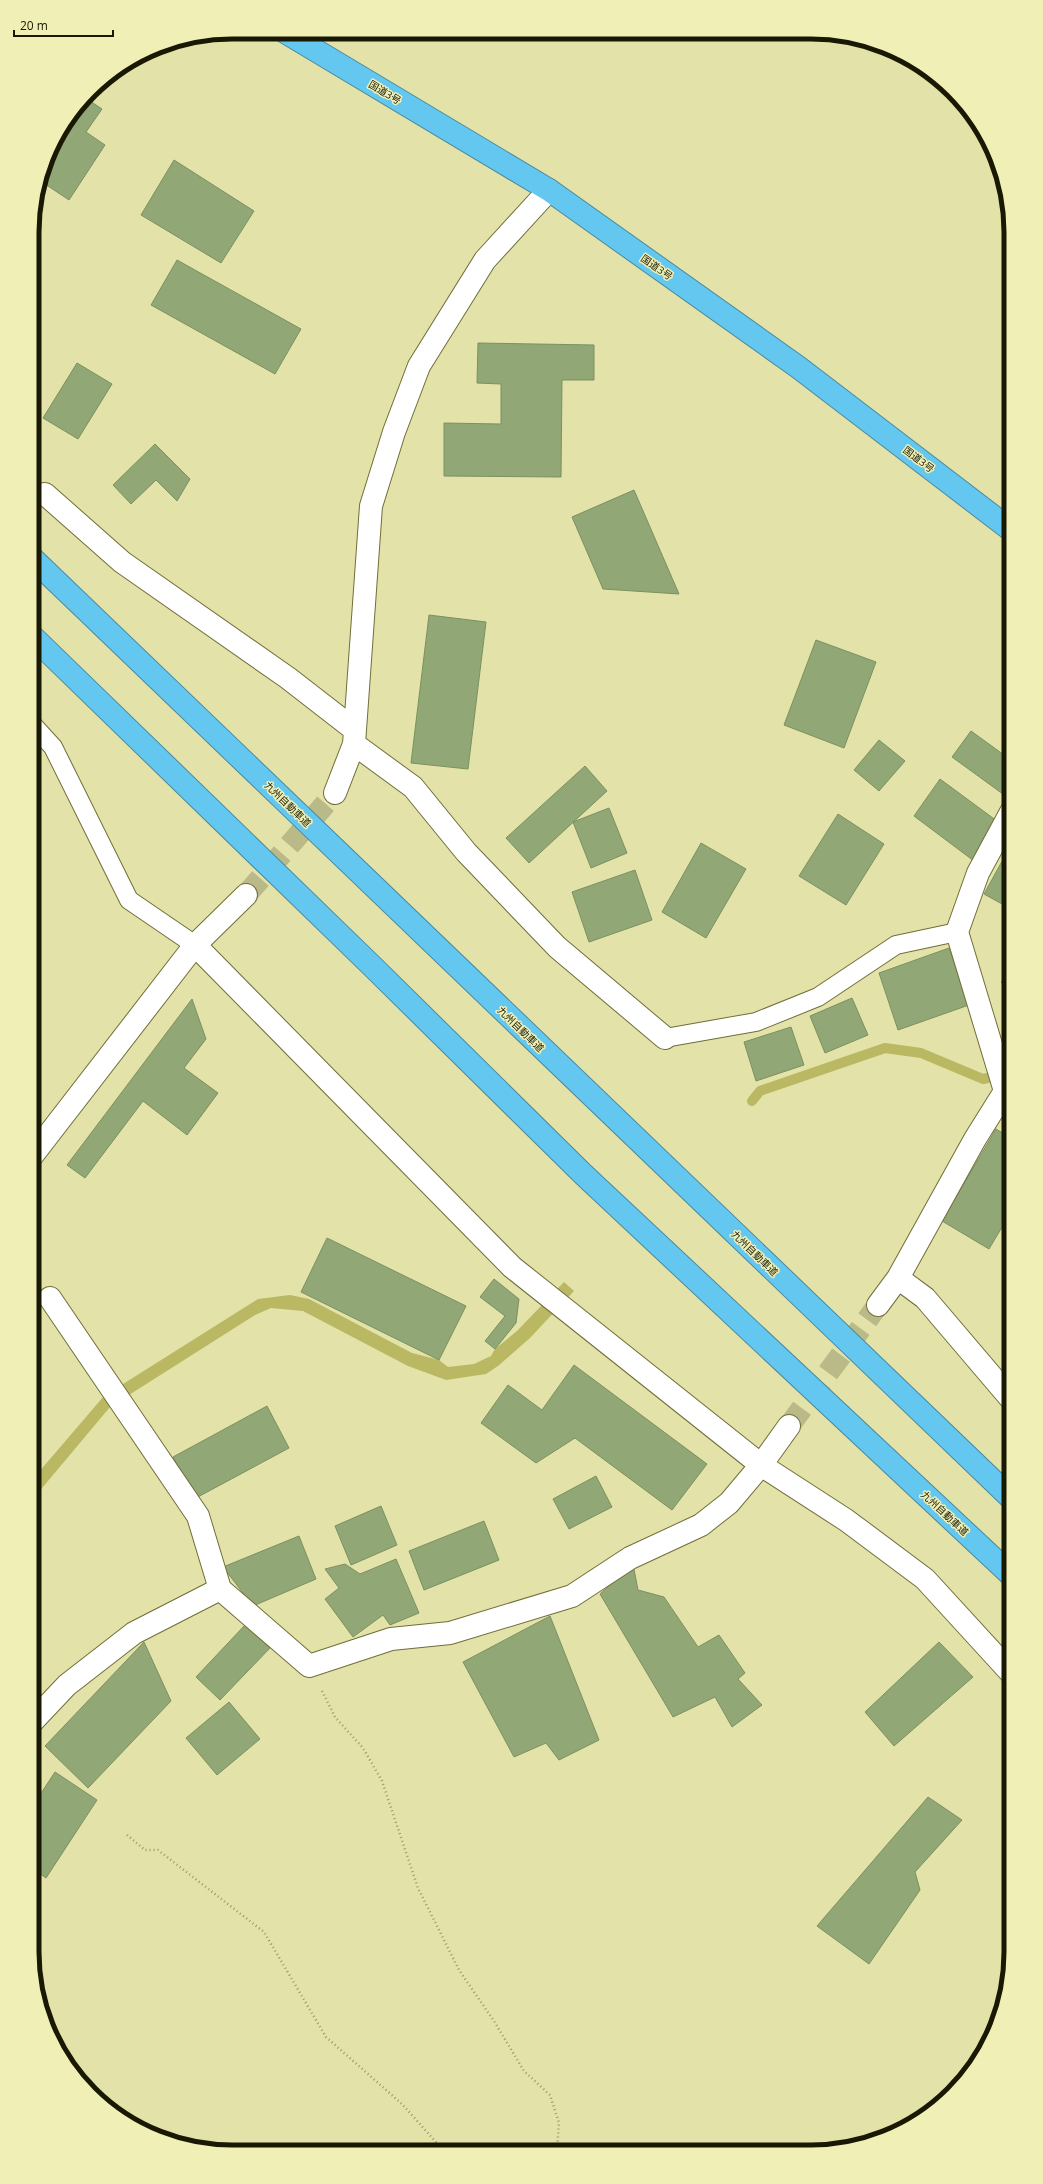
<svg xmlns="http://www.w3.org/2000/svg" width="1043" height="2184" viewBox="0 0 1043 2184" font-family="'Open Sans','Noto Sans JP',sans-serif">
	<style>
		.water { fill: #bab862 }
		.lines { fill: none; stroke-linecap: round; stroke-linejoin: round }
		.stream { stroke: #bab862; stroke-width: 10 }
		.building { fill: #91a776; stroke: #7c9160 }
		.street-tunnel { stroke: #baba88; stroke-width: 22; stroke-dasharray: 22 11; stroke-linecap: butt }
		.lane-casing { stroke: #706e39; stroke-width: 20 }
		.street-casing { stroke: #706e39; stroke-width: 24 }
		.highway-casing { stroke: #4a8a9d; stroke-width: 24 }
		.path { stroke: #9a996d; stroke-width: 2.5; stroke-dasharray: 1 3; stroke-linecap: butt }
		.lane { stroke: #fff; stroke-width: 18 }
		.street { stroke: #fff; stroke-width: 22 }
		.highway { stroke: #64c7f0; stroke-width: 22 }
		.labels { text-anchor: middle; stroke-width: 3; stroke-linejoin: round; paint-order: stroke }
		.street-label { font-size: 10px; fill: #191803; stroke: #efefb6 }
		.rim { fill: none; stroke: #191803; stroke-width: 5 }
	</style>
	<rect width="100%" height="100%" fill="#e2e2a9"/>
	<path class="water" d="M564 1282 574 1291 530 1338 498 1366 486 1374 446 1380 408 1366 303 1311 271 1308 255 1315 110 1407 32 1500V1480L104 1396 258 1299 290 1295 309 1299 412 1353 439 1360 448 1367 474 1364 491 1356 495 1349 517 1331Z"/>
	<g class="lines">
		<path class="stream" d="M752 1101 760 1091 885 1048 921 1053 983 1079 1001 1075"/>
	</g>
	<path class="building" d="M87 99 102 109 86 132 105 145 69 200 42 182 53 143Z
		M174 160 254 211 221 263 141 215Z
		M177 260 301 329 275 374 151 305Z
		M478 343 594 345V380H562L561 477 444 476V423L501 424V384L477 383Z
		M77 363 112 384 78 439 43 418Z
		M155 444 190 479 177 501 156 480 131 504 113 485Z
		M634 490 679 594 603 589 572 517Z
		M429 615 486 622 468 769 411 763Z
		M816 640 876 662 844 748 784 725Z
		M971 731 1011 760V792L1007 797 952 757Z
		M879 740 905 761 879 791 854 770Z
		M585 766 607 791 529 863 506 838Z
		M940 779 1001 824 974 861 914 816Z
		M609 808 627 853 591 868 573 822Z
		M838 814 884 844 846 905 799 876Z
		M701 843 746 869 706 938 662 912Z
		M1011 845V909L984 894Z
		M635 870 652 920 589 942 572 892Z
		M949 948 969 1005 898 1030 879 973Z
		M1011 972V992L1001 982Z
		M852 998 868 1035 825 1053 810 1016Z
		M192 999 206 1039 184 1068 218 1093 187 1135 143 1101 85 1178 67 1165Z
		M791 1027 804 1065 756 1081 744 1042Z
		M996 1129 1011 1138V1212L989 1249 942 1221Z
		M327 1238 466 1306 439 1360 301 1292Z
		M494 1279 519 1299 516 1323 495 1349 485 1341 505 1316 480 1297Z
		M574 1365 707 1464 672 1510 575 1438 536 1463 481 1423 508 1385 542 1410Z
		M267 1406 289 1448 196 1498 173 1457Z
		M596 1476 612 1507 569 1529 553 1499Z
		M381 1506 397 1545 351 1565 335 1526Z
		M484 1521 499 1560 424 1590 409 1551Z
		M299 1536 316 1579 253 1606 223 1567Z
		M396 1559 419 1613 390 1625 383 1615 353 1637 325 1599 339 1588 325 1569 345 1564 360 1574Z
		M633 1564 638 1590 664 1597 698 1647 719 1635 745 1673 738 1679 762 1705 732 1727 715 1697 673 1717 600 1594Z
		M550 1616 599 1740 559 1760 546 1743 514 1757 463 1662Z
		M245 1625 270 1648 220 1700 196 1677Z
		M144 1642 171 1701 88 1788 45 1746Z
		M939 1642 973 1677 894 1746 865 1712Z
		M229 1702 260 1739 217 1775 186 1738Z
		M55 1772 97 1800 46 1878 32 1868V1807Z
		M928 1797 962 1820 915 1872 920 1890 869 1964 817 1926Z"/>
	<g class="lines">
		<path class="street-tunnel" d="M246 895 335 793
			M789 1426 878 1305"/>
		<g class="lane-casing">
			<path id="lane" d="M32 724 53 747 129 900 195 945
				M665 1038 756 1022 818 997 896 945 957 932"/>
		</g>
		<g class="street-casing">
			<path id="street" d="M45 494 122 562 288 678 355 730
				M354 744 413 787 466 852 557 947 665 1038
				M335 793 354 744 371 506 394 432 419 366 485 260 549 190
				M195 945 512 1267 761 1465 846 1520 925 1579 1011 1673
				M32 1156 195 945 246 895
				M898 1278 925 1298 1011 1399
				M50 1298 198 1516 220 1589 309 1666 391 1639 450 1633 572 1596 630 1558 701 1525 729 1503 761 1465 789 1426
				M878 1305 898 1278 975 1139 1005 1091 957 932 978 873 1011 812
				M32 1722 67 1685 134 1633 220 1589"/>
		</g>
		<g class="highway-casing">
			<path id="highway" d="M285 32 549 190 798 367 1011 530
				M32 558 1011 1498
				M32 636 372 966 584 1175 1011 1575"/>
		</g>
		<path class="path" d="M322 1691 335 1717 363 1748 382 1781 418 1888 459 1970 494 2021 524 2071 550 2095 559 2123 557 2150
			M127 1835 145 1850H158L264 1932 326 2037 402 2104 443 2150"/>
		<use href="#lane" class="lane"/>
		<use href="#street" class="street"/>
		<use href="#highway" class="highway"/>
	</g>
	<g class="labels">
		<g class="street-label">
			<text transform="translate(385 92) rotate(31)" y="4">国道3号</text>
			<text transform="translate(657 267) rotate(35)" y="4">国道3号</text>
			<text transform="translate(919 459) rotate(37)" y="4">国道3号</text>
			<text transform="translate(288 804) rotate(44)" y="4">九州自動車道</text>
			<text transform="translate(521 1029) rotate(44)" y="4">九州自動車道</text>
			<text transform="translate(755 1253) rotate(44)" y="4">九州自動車道</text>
			<text transform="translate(945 1513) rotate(43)" y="4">九州自動車道</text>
		</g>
	</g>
	<path d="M0 0H1043V2184H0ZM232 39H811A193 193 0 0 1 1004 232V1952A193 193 0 0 1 811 2145H232A193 193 0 0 1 39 1952V232A193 193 0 0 1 232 39Z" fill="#efefb6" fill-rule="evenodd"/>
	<path class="rim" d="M232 39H811A193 193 0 0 1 1004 232V1952A193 193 0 0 1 811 2145H232A193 193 0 0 1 39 1952V232A193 193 0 0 1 232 39Z"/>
	<path d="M14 30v6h99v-6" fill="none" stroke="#191803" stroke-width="2"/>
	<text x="20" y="30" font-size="12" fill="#191803" stroke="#efefb6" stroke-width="3" paint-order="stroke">20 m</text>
</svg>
